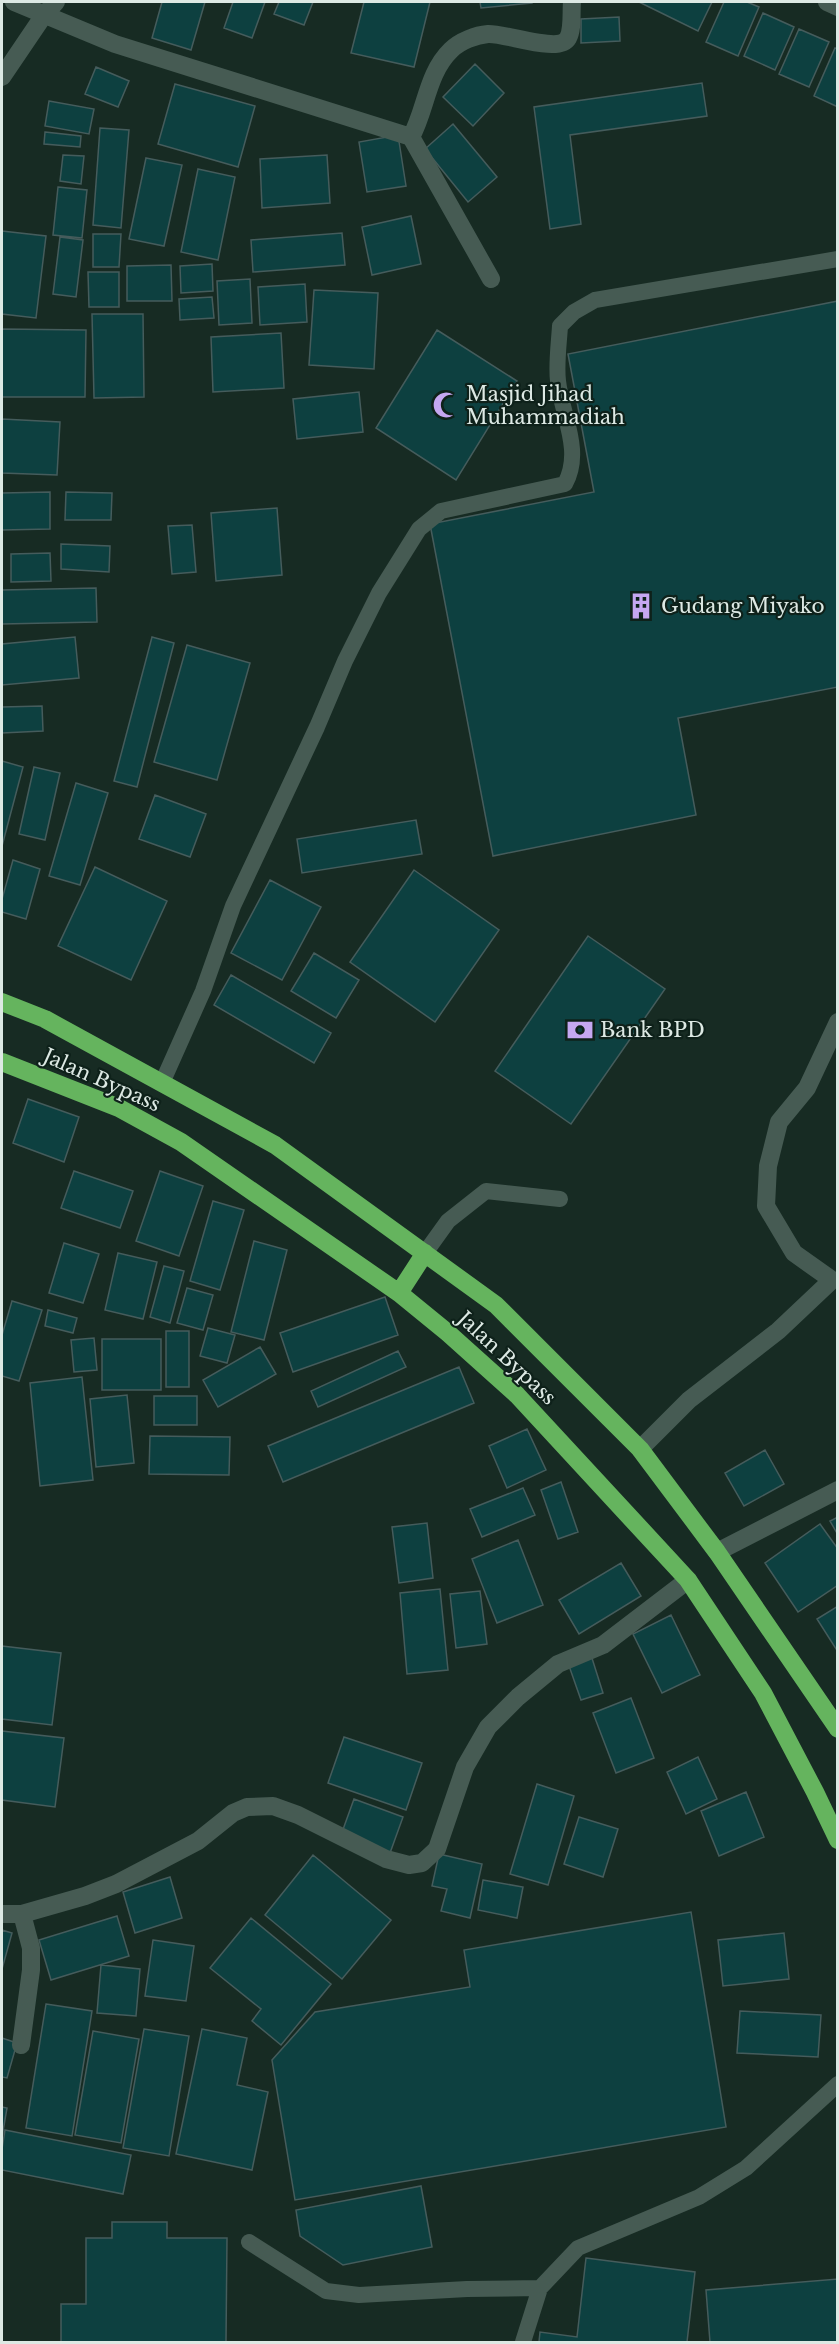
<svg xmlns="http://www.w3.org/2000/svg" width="839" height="2344" viewBox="0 0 839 2344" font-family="'Libre Baskerville',serif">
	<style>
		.building { fill: #0d4040; stroke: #455c5c; stroke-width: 1.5 }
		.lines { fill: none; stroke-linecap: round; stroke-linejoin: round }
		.lane { stroke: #465b53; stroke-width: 16 }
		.street { stroke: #465b53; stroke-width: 18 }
		.highway { stroke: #65b45e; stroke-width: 18 }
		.labels { text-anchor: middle; stroke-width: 4.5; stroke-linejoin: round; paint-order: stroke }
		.poi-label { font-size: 20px; fill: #dde9e4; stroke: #0e211a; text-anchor: start }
		.street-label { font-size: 20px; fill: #dde9e4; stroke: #0e211a }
	</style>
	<rect width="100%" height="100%" fill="#172b23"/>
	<path class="building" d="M162 2H205L191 50 152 38Z
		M233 2H265L252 38 224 28Z
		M279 2H313L304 25 274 14Z
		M364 2H430L414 67 351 53Z
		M480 2H532V3L481 8Z
		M639 2H712L698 31Z
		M724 2H747L759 7 738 56 706 42Z
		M763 13 794 27 775 70 744 56Z
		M619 17 620 41 581 43V19Z
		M799 29 829 42 809 87 779 74Z
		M835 48 838 49V107L814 96Z
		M475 64 504 93 473 126 443 97Z
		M96 67 129 81 118 107 85 94Z
		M702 83 707 116 570 135 581 224 550 229 534 107Z
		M175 84 255 106 238 167 158 144Z
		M49 101 94 109 89 134 45 126Z
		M453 124 497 177 468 202 425 149Z
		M100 128 129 130 121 228 93 225Z
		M45 132 81 136 80 147 44 144Z
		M398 135 406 186 367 192 359 142Z
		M63 155 84 156 81 184 60 181Z
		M327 155 330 203 262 208 260 159Z
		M146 158 182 165 164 246 129 239Z
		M198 169 235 177 218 260 181 252Z
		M58 187 87 190 82 238 53 235Z
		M411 216 421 264 372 275 362 227Z
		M2 231 46 236 36 318 2 314Z
		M342 233 345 265 253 272 251 240Z
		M93 234H121L119 267H93Z
		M60 237 83 240 76 297 53 294Z
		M212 264 213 291 181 293 180 266Z
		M171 265 172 301H127V266Z
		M88 272H119V307H89Z
		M250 279 252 323 219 325 217 281Z
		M305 284 307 322 260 325 258 287Z
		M314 290 378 293 374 369 309 365Z
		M212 297 214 318 180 320 179 299Z
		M838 301V687L678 718 696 815 493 856 430 524 594 492 568 354Z
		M92 314H143L144 397 94 398Z
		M2 329 86 330 85 397H2Z
		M437 330 517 381 456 480 376 428Z
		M281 333 284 388 213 392 211 337Z
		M359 392 363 432 297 439 293 399Z
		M2 419 60 422 57 475 2 473Z
		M50 492V529L2 530V493Z
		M66 492 112 493 111 520H65Z
		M277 508 282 575 216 581 211 513Z
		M192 525 196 572 172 574 168 526Z
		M61 544 110 546 109 572 61 569Z
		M50 553 51 581 11 582V554Z
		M96 588 97 622 2 624V590Z
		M75 637 79 678 2 685V644Z
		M152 637 174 643 137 787 114 781Z
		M187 645 250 663 217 780 154 762Z
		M42 706 43 731 2 733V707Z
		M2 761 23 767 2 846Z
		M34 767 60 773 45 840 19 834Z
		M76 783 108 793 80 885 49 876Z
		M155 795 206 814 190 857 139 839Z
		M416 820 422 854 302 873 297 839Z
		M13 860 40 869 26 919 2 912V899Z
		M95 867 167 901 131 980 58 946Z
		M414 870 499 930 435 1022 350 962Z
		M270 880 321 907 282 980 231 953Z
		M588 936 665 989 571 1124 495 1071Z
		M314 953 359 980 336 1018 291 991Z
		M231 975 331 1033 314 1063 214 1005Z
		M28 1099 79 1117 64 1162 13 1143Z
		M74 1171 133 1191 120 1228 61 1208Z
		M160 1171 203 1186 179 1256 136 1241Z
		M213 1201 244 1210 220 1290 190 1281Z
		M254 1241 287 1250 264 1340 231 1332Z
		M64 1243 99 1254 83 1303 49 1293Z
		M118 1253 157 1262 143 1319 105 1310Z
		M164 1266 184 1271 170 1323 150 1317Z
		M187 1288 213 1295 203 1330 177 1323Z
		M385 1297 398 1335 293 1372 280 1333Z
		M12 1301 42 1310 19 1381 2 1376V1335Z
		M48 1310 77 1318 73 1333 45 1326Z
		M208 1328 235 1335 227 1363 200 1356Z
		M166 1331H189V1387H166Z
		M94 1338 97 1370 74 1372 71 1340Z
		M102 1339H161V1390H102Z
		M260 1347 276 1374 218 1407 203 1380Z
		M398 1351 406 1367 318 1407 311 1391Z
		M459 1367 474 1403 283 1482 268 1446Z
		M82 1377 93 1480 40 1486 30 1383Z
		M127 1395 134 1463 96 1467 90 1399Z
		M154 1396H197V1425H154Z
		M527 1429 546 1470 507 1488 489 1446Z
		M150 1436 230 1437 229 1475 149 1474Z
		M765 1450 784 1484 744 1506 725 1473Z
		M561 1482 578 1532 558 1539 541 1490Z
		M523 1488 535 1515 482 1537 470 1509Z
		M838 1517V1535L830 1521Z
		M427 1523 433 1578 399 1583 392 1527Z
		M820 1524 838 1549V1585L798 1612 765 1563Z
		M518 1540 543 1605 497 1623 472 1559Z
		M621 1563 641 1596 579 1634 559 1600Z
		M440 1589 448 1670 407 1674 400 1593Z
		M480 1591 487 1644 456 1648 450 1594Z
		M838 1606V1652L817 1619Z
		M671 1615 700 1675 662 1693 633 1634Z
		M2 1646 61 1653 52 1725 2 1719Z
		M591 1655 603 1693 581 1700 568 1663Z
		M631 1698 654 1758 616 1773 593 1713Z
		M2 1731 64 1738 55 1807 2 1800Z
		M344 1737 422 1763 406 1810 328 1783Z
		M698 1757 717 1799 686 1814 667 1772Z
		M537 1784 574 1796 548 1885 510 1874Z
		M746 1792 764 1837 719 1856 701 1811Z
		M354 1799 403 1817 390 1853 341 1835Z
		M579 1817 618 1829 603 1877 564 1864Z
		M439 1854 482 1864 470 1918 441 1911 447 1889 432 1886Z
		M313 1855 391 1920 342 1979 265 1915Z
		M170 1877 182 1918 135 1933 123 1892Z
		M483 1880 523 1887 517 1918 478 1910Z
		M691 1912 726 2127 295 2200 272 2060 315 2012 470 1987 464 1950Z
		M117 1916 129 1956 51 1980 39 1940Z
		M251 1918 331 1984 281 2045 252 2021 261 2009 210 1968Z
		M2 1930 12 1933 2 1969Z
		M784 1933 789 1979 723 1986 718 1940Z
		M153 1940 194 1946 186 2001 145 1996Z
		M101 1965 140 1969 136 2016 97 2013Z
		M46 2004 92 2011 72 2136 26 2128Z
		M740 2011 821 2015 818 2057 737 2053Z
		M144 2029 189 2036 169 2156 123 2148Z
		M202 2029 247 2038 237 2085 268 2092 252 2170 176 2154Z
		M93 2031 139 2039 121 2143 75 2135Z
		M2 2038 17 2043 7 2078 2 2077Z
		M2 2107 7 2108 2 2137Z
		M5 2130 131 2155 123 2194 2 2170V2149Z
		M421 2186 432 2247 343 2265 300 2236 296 2210Z
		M112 2222H167V2238H227L226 2342H61V2304H86V2238H112Z
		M586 2258 695 2272 687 2342H539L540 2332 577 2337Z
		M838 2279V2342H710L706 2290Z"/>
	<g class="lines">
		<path class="lane" d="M162 1083 203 991 233 906 317 727 345 661 379 593 419 529 441 511 565 484C583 451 562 416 558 381 556 364 559 343 560 326L574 312 595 300 838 259
			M425 1253 448 1221 486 1191 560 1199
			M249 2242 326 2291 359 2295 467 2289 540 2288
			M523 2342 540 2288 578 2248 699 2197 746 2168 838 2084"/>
		<path class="street" d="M14 2 115 44 411 137 491 279
			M827 2 838 7
			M2 77 44 15 56 2
			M411 137C426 110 427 73 451 50 460 41 476 35 488 34 506 33 559 54 568 38 573 29 571 12 572 2
			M640 1449 689 1400 778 1331 832 1280 794 1253 766 1206 768 1166 779 1122 807 1088 838 1022
			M717 1552 838 1490
			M2 1914H22L31 1948V1970L21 2045
			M22 1914 85 1896 116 1884 198 1841 233 1813 247 1807 273 1806 298 1815 386 1859 409 1865 422 1863 437 1849 465 1767 488 1727 518 1697 558 1664 603 1645 688 1580"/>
		<path class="highway" d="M2 1002 45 1019 275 1145 496 1305 640 1449 717 1552 838 1729
			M2 1062 119 1108 181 1142 399 1293 448 1333 517 1395 688 1580 763 1693 815 1792 838 1840
			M399 1293 425 1253"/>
	</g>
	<defs>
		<g id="mosque-bare" transform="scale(2.07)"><path d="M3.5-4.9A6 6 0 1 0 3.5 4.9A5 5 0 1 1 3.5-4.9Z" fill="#c5a7f1" stroke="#0e211a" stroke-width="2.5" paint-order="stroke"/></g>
		<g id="building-bare" transform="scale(2.07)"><path d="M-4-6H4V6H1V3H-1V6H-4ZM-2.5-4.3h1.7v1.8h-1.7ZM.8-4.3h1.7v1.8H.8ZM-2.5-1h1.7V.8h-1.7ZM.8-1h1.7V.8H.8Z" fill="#c5a7f1" stroke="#0e211a" stroke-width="2.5" paint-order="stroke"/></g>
		<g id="bank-bare" transform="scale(2.07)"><path d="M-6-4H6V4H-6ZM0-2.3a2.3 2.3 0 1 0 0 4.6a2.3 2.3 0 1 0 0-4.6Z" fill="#c5a7f1" stroke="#0e211a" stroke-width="2.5" paint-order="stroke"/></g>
	</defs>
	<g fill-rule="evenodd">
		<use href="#mosque-bare" x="446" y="405"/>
		<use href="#building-bare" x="641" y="606"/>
		<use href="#bank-bare" x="580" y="1030"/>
	</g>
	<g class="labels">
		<g class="poi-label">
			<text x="466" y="401">Masjid Jihad<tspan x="466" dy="23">Muhammadiah</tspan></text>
			<text x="661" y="613">Gudang Miyako</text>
			<text x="600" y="1037">Bank BPD</text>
		</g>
		<g class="street-label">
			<text transform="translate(102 1080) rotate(24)" y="7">Jalan Bypass</text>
			<text transform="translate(507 1358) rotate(43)" y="7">Jalan Bypass</text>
		</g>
	</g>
	<rect width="839" height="2344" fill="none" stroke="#dde9e4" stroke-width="6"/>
</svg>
